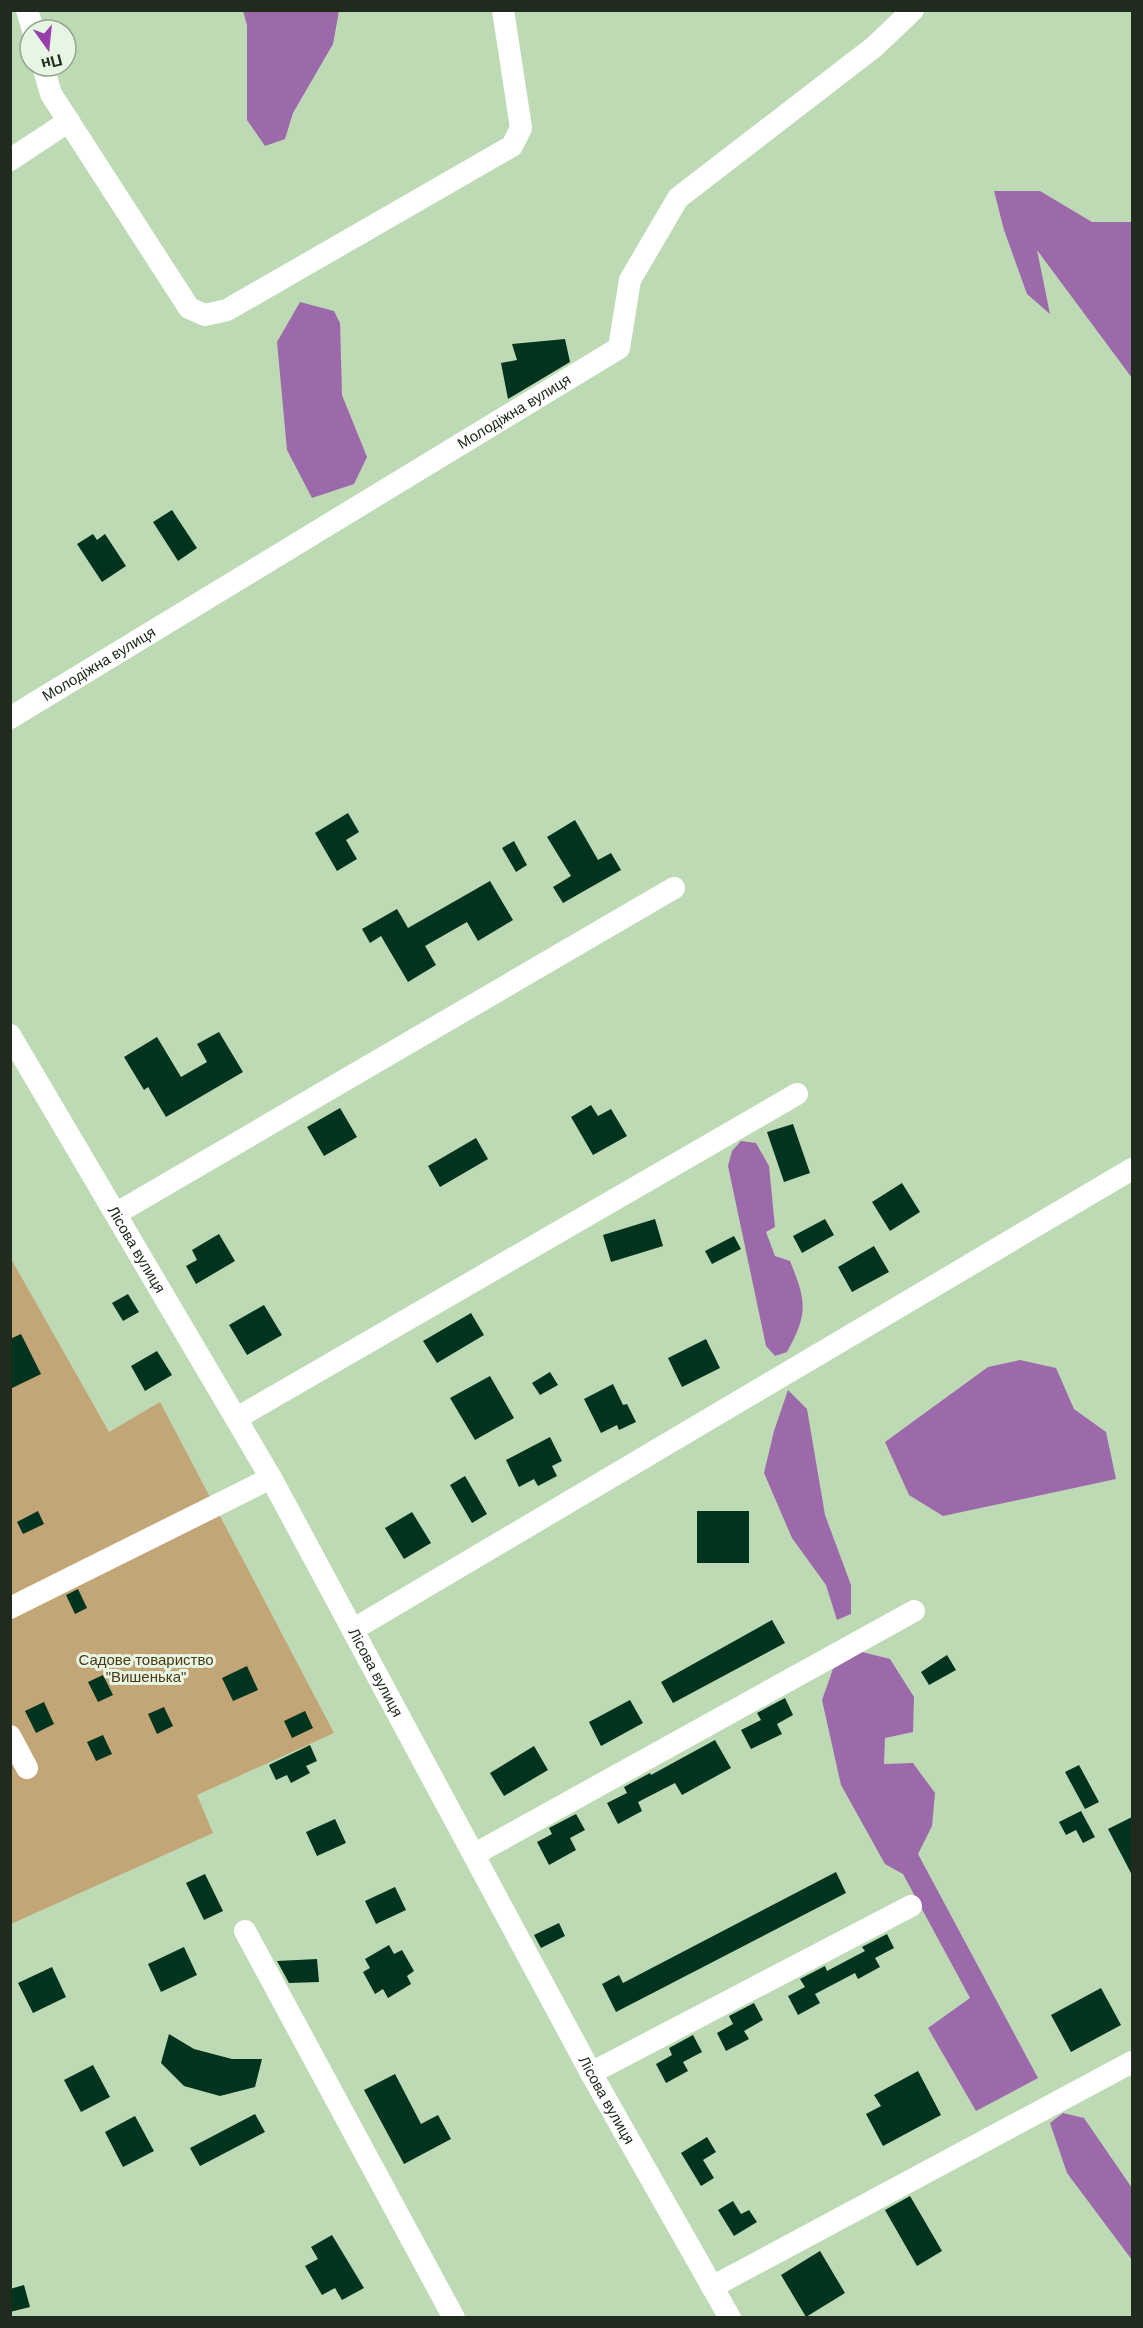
<svg xmlns="http://www.w3.org/2000/svg" width="1143" height="2328" viewBox="0 0 1143 2328" font-family="Arial,sans-serif">
	<style>
		.green { fill: #c3a677 }
		.water { fill: #9c6aaa }
		.building { fill: #00341e }
		.lines { fill: none; stroke-linecap: round; stroke-linejoin: round }
		.minor { stroke: #fff; stroke-width: 22 }
		.labels { text-anchor: middle; stroke-width: 6; stroke-linejoin: round; paint-order: stroke }
		.street-label { font-size: 15px; fill: #202b1d; stroke: #e7f6e3 }
		.park-label { font-size: 15px; fill: #4c3817; stroke: #e7f6e3 }
	</style>
	<rect width="100%" height="100%" fill="#bddab5"/>
	<path class="green" d="M10 1257 109 1432 160 1402 334 1733 197 1795 213 1833 11 1924Z"/>
	<path class="water" d="M243 11H339L333 44 293 113 285 139 265 146 247 120V25Z
		M994 191H1040L1092 222H1132V378L1037 250 1050 314 1027 294 1004 230Z
		M300 302 334 311 340 323 342 395 367 457 354 484 312 498 287 450 277 342Z
		M741 1141 756 1143 769 1166 775 1227 766 1232 775 1256 790 1261C806 1301 809 1312 787 1352L775 1356 766 1346 728 1166 732 1151Z
		M1020 1360 1056 1368 1074 1409 1106 1432 1116 1479 943 1516 909 1495 885 1442 988 1367Z
		M788 1390 807 1409 825 1515 851 1585V1614L837 1620 826 1585 792 1538 764 1473 774 1431Z
		M862 1652 890 1659 914 1697 913 1732 885 1738 884 1764 913 1763 935 1793 932 1826 918 1854 1038 2078 976 2111 928 2028 970 1998 903 1874 885 1864 841 1785 822 1700 833 1669Z
		M1063 2113 1084 2118 1132 2188V2260L1067 2173 1050 2123Z"/>
	<path class="building" d="M565 339 570 362 508 399 501 363 517 360 512 344Z
		M172 510 197 548 178 561 153 522Z
		M93 534 97 540 105 534 126 566 102 582 77 544Z
		M348 813 359 832 346 840 357 859 337 871 315 833Z
		M575 820 598 860 611 853 621 870 563 903 553 887 571 876 547 837Z
		M514 841 527 865 516 872 502 848Z
		M490 881 513 920 478 941 467 922 425 946 436 965 408 982 381 936 370 943 362 929 397 909 408 928Z
		M219 1032 243 1072 166 1117 148 1087 144 1090 124 1057 157 1037 181 1077 207 1062 197 1044Z
		M591 1105 598 1116 611 1109 627 1136 593 1155 571 1117Z
		M340 1108 357 1137 324 1156 307 1127Z
		M793 1124 810 1173 784 1182 767 1132Z
		M476 1138 488 1159 440 1187 428 1166Z
		M902 1183 920 1212 890 1231 872 1202Z
		M655 1219 663 1246 611 1262 603 1235Z
		M825 1219 834 1235 802 1253 793 1236Z
		M219 1234 235 1261 196 1284 186 1266 197 1260 192 1250Z
		M734 1236 741 1249 712 1264 705 1251Z
		M874 1246 889 1272 852 1292 838 1267Z
		M128 1294 139 1312 123 1321 112 1303Z
		M264 1305 282 1335 247 1355 229 1325Z
		M471 1313 484 1335 437 1363 423 1341Z
		M21 1334 41 1374 10 1389V1339Z
		M706 1339 720 1368 682 1387 668 1358Z
		M157 1351 172 1375 145 1391 131 1366Z
		M550 1372 558 1385 540 1395 532 1383Z
		M490 1376 514 1418 475 1440 450 1398Z
		M613 1384 623 1405 627 1404 636 1422 619 1430 617 1425 601 1433 584 1399Z
		M550 1437 562 1461 552 1466 557 1476 538 1486 534 1479 519 1487 506 1460Z
		M465 1476 487 1514 472 1523 450 1485Z
		M38 1511 44 1524 23 1534 17 1522Z
		M697 1511H749V1563H697Z
		M412 1512 431 1543 404 1559 385 1528Z
		M78 1589 87 1608 75 1614 66 1595Z
		M772 1620 785 1643 673 1703 661 1682Z
		M947 1655 956 1670 929 1685 921 1672Z
		M247 1666 258 1690 233 1701 222 1678Z
		M103 1675 113 1695 98 1702 88 1682Z
		M785 1698 793 1715 777 1724 782 1734 751 1749 741 1730 761 1720 757 1713Z
		M630 1700 643 1723 601 1746 589 1722Z
		M44 1702 54 1724 36 1733 25 1711Z
		M164 1707 173 1726 157 1734 148 1714Z
		M305 1711 313 1728 292 1738 284 1721Z
		M103 1735 112 1754 96 1761 87 1742Z
		M715 1740 731 1768 682 1795 675 1783 638 1802 642 1811 618 1824 607 1803 627 1793 624 1787 650 1773 651 1775Z
		M310 1745 317 1761 306 1766 310 1773 291 1783 287 1775 276 1780 269 1765Z
		M534 1746 548 1770 504 1796 490 1773Z
		M1079 1765 1099 1802 1085 1809 1065 1772Z
		M1081 1811 1095 1837 1083 1843 1076 1830 1066 1835 1059 1822Z
		M576 1814 585 1830 570 1838 576 1850 549 1865 537 1842 552 1834 549 1828Z
		M1132 1817V1875L1108 1829Z
		M335 1819 346 1843 317 1856 306 1832Z
		M836 1872 846 1893 616 2012 602 1984 619 1975 623 1983Z
		M205 1874 223 1911 204 1920 186 1883Z
		M395 1887 406 1910 376 1924 365 1901Z
		M559 1923 565 1936 541 1948 534 1935Z
		M887 1934 894 1948 875 1958 880 1967 858 1979 855 1973 815 1994 820 2003 798 2015 788 1996 805 1987 800 1979 825 1966 827 1971 865 1951 862 1947Z
		M389 1945 394 1954 402 1950 414 1971 407 1976 411 1984 388 1998 383 1989 375 1994 363 1972 370 1968 365 1959Z
		M184 1947 197 1975 161 1992 148 1964Z
		M317 1959 319 1982 289 1983 277 1961Z
		M52 1967 66 1997 33 2013 18 1983Z
		M1101 1988 1121 2025 1071 2052 1051 2015Z
		M754 2003 763 2020 744 2031 749 2039 726 2051 717 2033 733 2024 729 2016Z
		M169 2034 194 2049 232 2059H262L255 2087 220 2096 184 2086 161 2063Z
		M693 2035 702 2052 683 2062 688 2071 666 2083 656 2064 672 2055 669 2048Z
		M93 2065 110 2097 81 2112 64 2080Z
		M918 2071 941 2115 883 2146 866 2114 881 2106 874 2095Z
		M395 2074 421 2124 438 2115 451 2139 404 2164 364 2090Z
		M255 2114 265 2132 200 2166 190 2148Z
		M135 2116 154 2151 123 2167 105 2132Z
		M707 2137 716 2152 703 2160 714 2178 701 2186 681 2153Z
		M910 2196 942 2251 917 2266 885 2210Z
		M733 2201 741 2214 749 2210 757 2222 734 2236 718 2210Z
		M332 2235 364 2288 342 2300 335 2288 322 2295 305 2266 318 2259 311 2247Z
		M820 2251 845 2293 806 2317 781 2275Z
		M24 2285 30 2307 10 2312V2289Z"/>
	<g class="lines">
		<g class="minor">
			<path d="M27 10 33 30"/>
			<path d="M43 66 51 94 189 308 205 315 227 310 512 146 521 128 503 10"/>
			<path d="M10 160 69 121"/>
			<path id="s1" d="M10 718 619 348 630 280 678 198 874 47 913 10"/>
			<path id="s2" d="M10 1035 271 1478 591 2073 730 2318"/>
			<path d="M117 1213 674 888"/>
			<path d="M237 1418 797 1094"/>
			<path d="M10 1608 271 1478"/>
			<path d="M354 1629 1132 1169"/>
			<path d="M10 1736 27 1768"/>
			<path d="M475 1854 914 1611"/>
			<path d="M245 1931 454 2318"/>
			<path d="M591 2073 911 1906"/>
			<path d="M712 2287 1132 2062"/>
		</g>
	</g>
	<g class="labels">
		<g class="street-label">
			<text dy="5" stroke="none"><textPath href="#s1" startOffset="590">Молодіжна вулиця</textPath></text>
			<text dy="5" stroke="none"><textPath href="#s1" startOffset="104">Молодіжна вулиця</textPath></text>
			<text dy="5" stroke="none"><textPath href="#s2" startOffset="249">Лісова вулиця</textPath></text>
			<text dy="5" stroke="none"><textPath href="#s2" startOffset="735">Лісова вулиця</textPath></text>
			<text dy="5" stroke="none"><textPath href="#s2" startOffset="1221">Лісова вулиця</textPath></text>
		</g>
		<g class="park-label">
			<text x="146" y="1665">Садове товариство<tspan x="146" dy="17">"Вишенька"</tspan></text>
		</g>
	</g>
	<rect width="1143" height="2328" fill="none" stroke="#202b1d" stroke-width="24"/>
	<g transform="translate(48 48) rotate(165)"><circle r="28" fill="#e7f6e3" stroke="#97a594" stroke-width="1.5"/>
	<path d="M0-4.5L10 22L0 15L-10 22Z" fill="#9740ad"/>
	<text y="-9" font-size="16" font-weight="bold" text-anchor="middle" fill="#202b1d">Пн</text>
	</g>
</svg>
